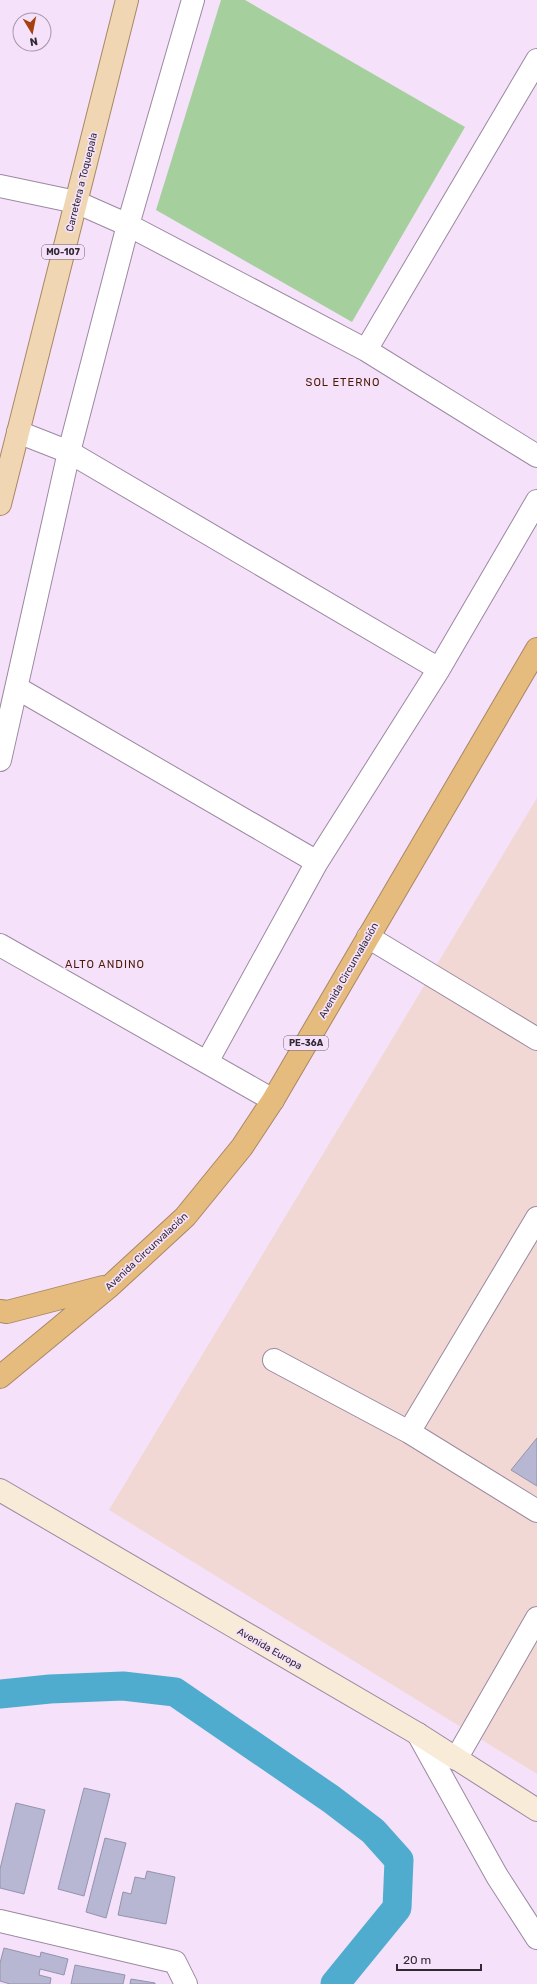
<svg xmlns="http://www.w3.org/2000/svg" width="537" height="1984" viewBox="0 0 537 1984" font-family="Rubik,sans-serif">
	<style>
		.industrial { fill: #f2d8d4 }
		.green { fill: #a5d09d }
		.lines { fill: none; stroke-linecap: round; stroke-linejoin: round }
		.canal { stroke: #50accf; stroke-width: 29 }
		.building { fill: #b7b6d3; stroke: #9493ae }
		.street-casing { stroke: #9b89a0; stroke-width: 24 }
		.secondary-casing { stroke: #9b89a0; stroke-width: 24 }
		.primary-casing { stroke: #a78864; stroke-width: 24 }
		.highway-casing { stroke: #a78864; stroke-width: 24 }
		.street { stroke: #fff; stroke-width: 22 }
		.secondary { stroke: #f8ebd8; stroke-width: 22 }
		.primary { stroke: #f0d6b2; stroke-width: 22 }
		.highway { stroke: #e6bb7e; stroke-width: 22 }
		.labels { text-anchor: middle; stroke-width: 3.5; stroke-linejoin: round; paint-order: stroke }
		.shield { fill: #f5e1fa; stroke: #6c616f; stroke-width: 1 }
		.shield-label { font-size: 9px; font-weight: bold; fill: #312a33 }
		.street-label { font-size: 10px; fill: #312a33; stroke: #f5e1fa }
		.neighbourhood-label { font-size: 11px; letter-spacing: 1px; fill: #4a1904; stroke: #f5e1fa }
	</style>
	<rect width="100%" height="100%" fill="#f5e1fa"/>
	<path class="industrial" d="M537 798V1774L109 1510Z"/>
	<path class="green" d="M221 0H245L465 127 352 322 156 210Z"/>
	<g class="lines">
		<path class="canal" d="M0 1694 50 1689 123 1686 175 1692 331 1799 373 1831 399 1860 397 1908 335 1984"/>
	</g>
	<path class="building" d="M537 1438V1486L511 1470Z
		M84 1788 110 1794 84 1896 58 1889Z
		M16 1803 45 1810 24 1894 0 1888V1869Z
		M105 1838 126 1843 106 1918 86 1912Z
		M147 1871 175 1877 166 1924 118 1915 123 1892 131 1894 135 1877 145 1879Z
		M4 1948 40 1957 41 1952 68 1959 64 1975 40 1969 39 1975 51 1978 50 1984H10L0 1981V1963Z
		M75 1965 125 1975 123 1984H71Z
		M131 1979 155 1983V1984H130Z"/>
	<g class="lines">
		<g class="street-casing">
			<path id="street" d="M0 186 76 202 128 225 366 350 537 456
				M366 350 537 60
				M18 432 69 452 439 669
				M17 688 317 862
				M0 760 69 452 128 225 193 0
				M368 937 537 1039
				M0 945 273 1100
				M207 1062 317 862 439 669 537 501
				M274 1360 409 1432 537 1511
				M409 1432 537 1218
				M418 1734 497 1876 537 1938
				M456 1759 537 1618
				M0 1921 175 1962 186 1984"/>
		</g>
		<g class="secondary-casing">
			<path id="secondary" d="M0 1490 418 1734 537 1810"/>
		</g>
		<g class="primary-casing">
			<path id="primary" d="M0 504 127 0"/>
		</g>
		<g class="highway-casing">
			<path id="highway" d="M0 1311 7 1312 103 1287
				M0 1377 110 1286 185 1217 242 1147 273 1100 537 649"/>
		</g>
		<use href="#street" class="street"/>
		<use href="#secondary" class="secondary"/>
		<use href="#primary" class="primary"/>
		<use href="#highway" class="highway"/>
	</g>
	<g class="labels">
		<g class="shield">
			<rect x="42" y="245" width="42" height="14" rx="3"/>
			<rect x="284" y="1036" width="44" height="14" rx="3"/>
		</g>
		<g class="shield-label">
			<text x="63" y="255">MO-107</text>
			<text x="306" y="1046">PE-36A</text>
		</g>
		<g class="street-label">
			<text transform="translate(81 182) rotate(-76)" y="4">Carretera a Toquepala</text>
			<text transform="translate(348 970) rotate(-60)" y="4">Avenida Circunvalación</text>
			<text transform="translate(146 1251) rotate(-43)" y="4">Avenida Circunvalación</text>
			<text transform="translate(270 1648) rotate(30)" y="4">Avenida Europa</text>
		</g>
		<g class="neighbourhood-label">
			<text x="343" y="386">SOL ETERNO</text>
			<text x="105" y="968">ALTO ANDINO</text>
		</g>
	</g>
	<g transform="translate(32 32) rotate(170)"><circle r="19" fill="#f5e1fa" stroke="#a798aa"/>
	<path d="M0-3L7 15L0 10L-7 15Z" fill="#a5410e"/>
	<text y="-6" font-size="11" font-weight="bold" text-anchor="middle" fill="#312a33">N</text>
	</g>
	<path d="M397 1964v6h84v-6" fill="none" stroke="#312a33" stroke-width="2"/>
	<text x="403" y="1964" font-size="12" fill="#312a33" stroke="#f5e1fa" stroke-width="3" paint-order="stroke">20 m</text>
</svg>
